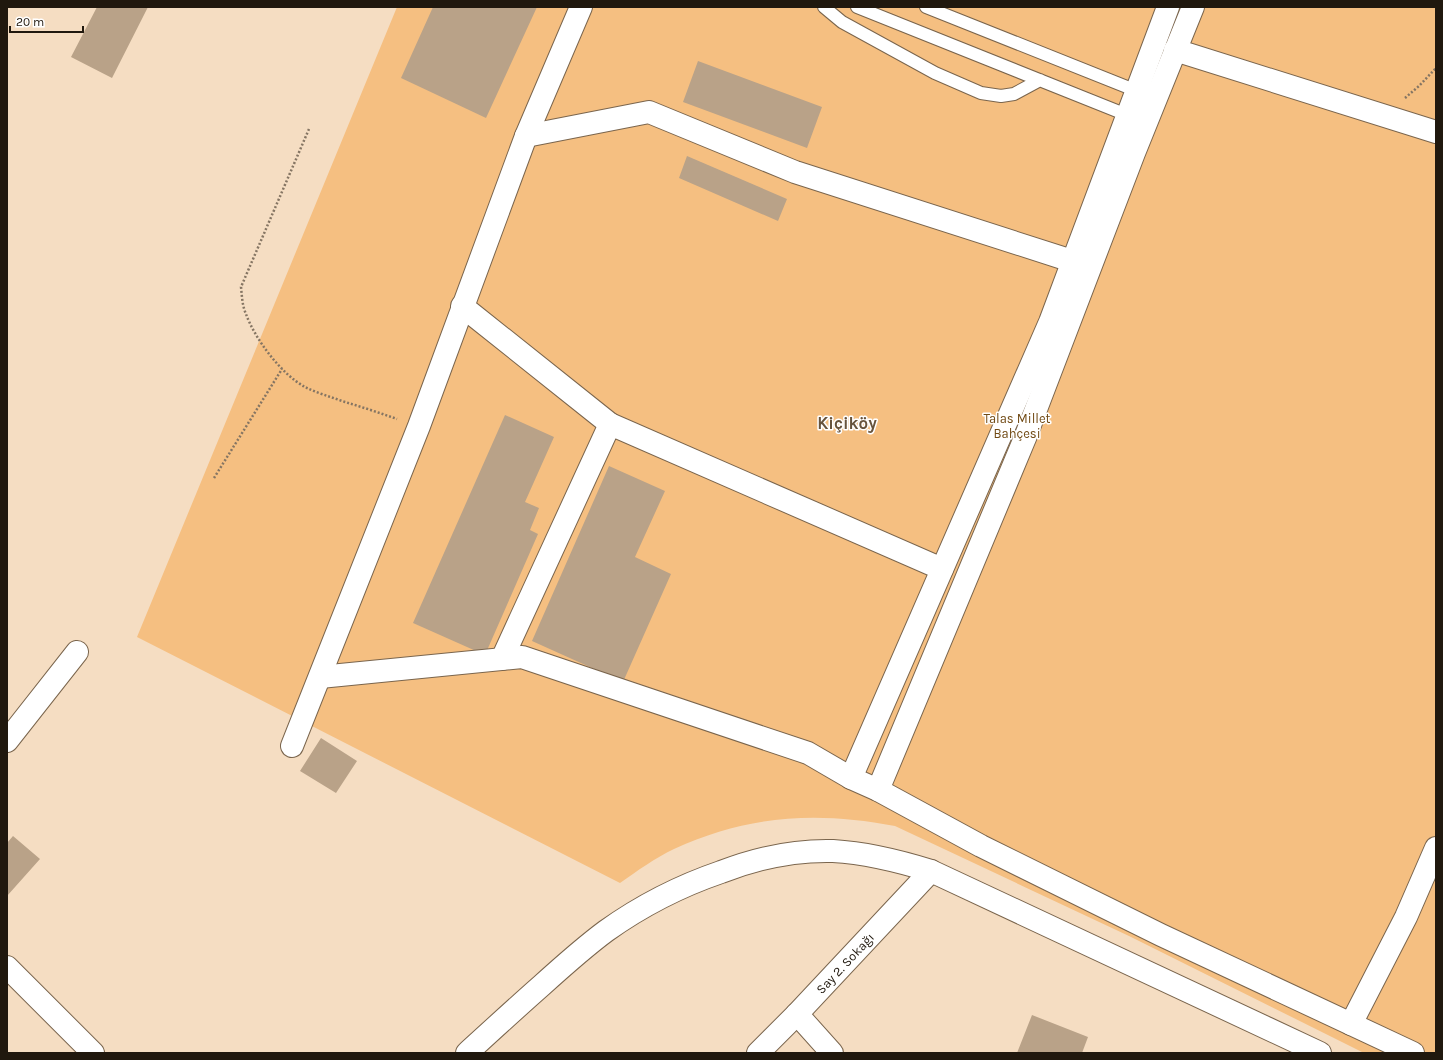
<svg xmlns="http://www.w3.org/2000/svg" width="1443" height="1060" viewBox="0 0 1443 1060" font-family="Karla,sans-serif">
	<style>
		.green { fill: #f5bf81 }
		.building { fill: #b9a288 }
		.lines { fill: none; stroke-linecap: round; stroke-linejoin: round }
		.lane-casing { stroke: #7a654d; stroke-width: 14 }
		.street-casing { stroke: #7a654d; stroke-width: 24 }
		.path { stroke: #857563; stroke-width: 2.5; stroke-dasharray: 2 2; stroke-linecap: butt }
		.lane { stroke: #fff; stroke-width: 12 }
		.street { stroke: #fff; stroke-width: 22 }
		.labels { text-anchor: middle; stroke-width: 3; stroke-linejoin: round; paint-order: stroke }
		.park-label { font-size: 13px; fill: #714a14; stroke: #fff }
		.street-label { font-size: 13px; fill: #20180e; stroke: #fff }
		.district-label { font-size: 17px; font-weight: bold; fill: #67533c; stroke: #fff }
	</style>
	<rect width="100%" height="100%" fill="#f5ddc2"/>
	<path class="green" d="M397 7H1436V1053H1364L1129 936 895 826C817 811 747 815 674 849 655 858 637 871 620 883L137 637Z"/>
	<path class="building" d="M97 7H148L112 78 71 57Z
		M433 7H537L486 118 401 78Z
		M698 61 822 107 807 148 683 102Z
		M687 156 787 199 778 221 679 178Z
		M505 415 554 437 525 502 539 508 530 530 538 534 485 655 413 623Z
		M609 466 665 491 635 557 671 574 623 682 532 641Z
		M321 738 357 761 336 793 300 771Z
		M13 836 40 859 7 896V843Z
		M1032 1015 1088 1037 1082 1053H1017Z"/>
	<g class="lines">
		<g class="lane-casing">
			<path id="lane" d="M824 7 842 22 935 73 981 93 1001 96 1014 94 1040 80
				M857 7 1127 115
				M926 7 1137 91"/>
		</g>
		<g class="street-casing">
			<g id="street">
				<path d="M1175 50 1436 132"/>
				<path d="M526 136 649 112 795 172 1072 261"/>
				<path d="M462 306 610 424"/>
				<path d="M502 659 610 424 942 569"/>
				<path d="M320 677 522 657 808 753 851 778 878 790 981 846 1161 935 1413 1053"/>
				<path d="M7 741 77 652"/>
				<path d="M292 746 419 426 526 136 581 7"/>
				<path d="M851 778 1050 322 1168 7"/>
				<path d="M878 790 1025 438 1134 153 1193 7"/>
				<path d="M7 967 93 1053"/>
				<path d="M797 1014 832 1053"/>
				<path d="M1351 1024 1406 917 1436 848"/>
				<path d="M467 1053C491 1031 516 1008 541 986 562 967 583 948 606 931 641 906 680 886 721 872 757 858 794 850 833 851 867 853 899 861 931 871L1320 1053"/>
				<path id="s1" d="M758 1053 797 1014 931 871"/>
			</g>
		</g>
		<path class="path" d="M1405 98 1419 86 1436 68
			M309 129 241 287C242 296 242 305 246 314 255 339 281 374 305 387 317 393 331 397 345 402 362 407 380 413 397 419
			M214 478 282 369"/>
		<use href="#lane" class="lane"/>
		<use href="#street" class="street"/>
	</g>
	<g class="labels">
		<g class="park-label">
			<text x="1017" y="423">Talas Millet<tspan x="1017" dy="15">Bahçesi</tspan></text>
		</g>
		<g class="street-label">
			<text dy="5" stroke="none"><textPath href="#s1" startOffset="125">Say 2. Sokağı</textPath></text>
		</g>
		<g class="district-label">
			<text x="847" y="429">Kiçiköy</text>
		</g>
	</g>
	<rect width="1443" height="1060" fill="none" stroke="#20180e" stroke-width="16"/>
	<path d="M10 26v6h73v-6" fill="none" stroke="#20180e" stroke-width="2"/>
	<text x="16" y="26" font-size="12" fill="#20180e" stroke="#ffffff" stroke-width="3" paint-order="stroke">20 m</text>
</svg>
